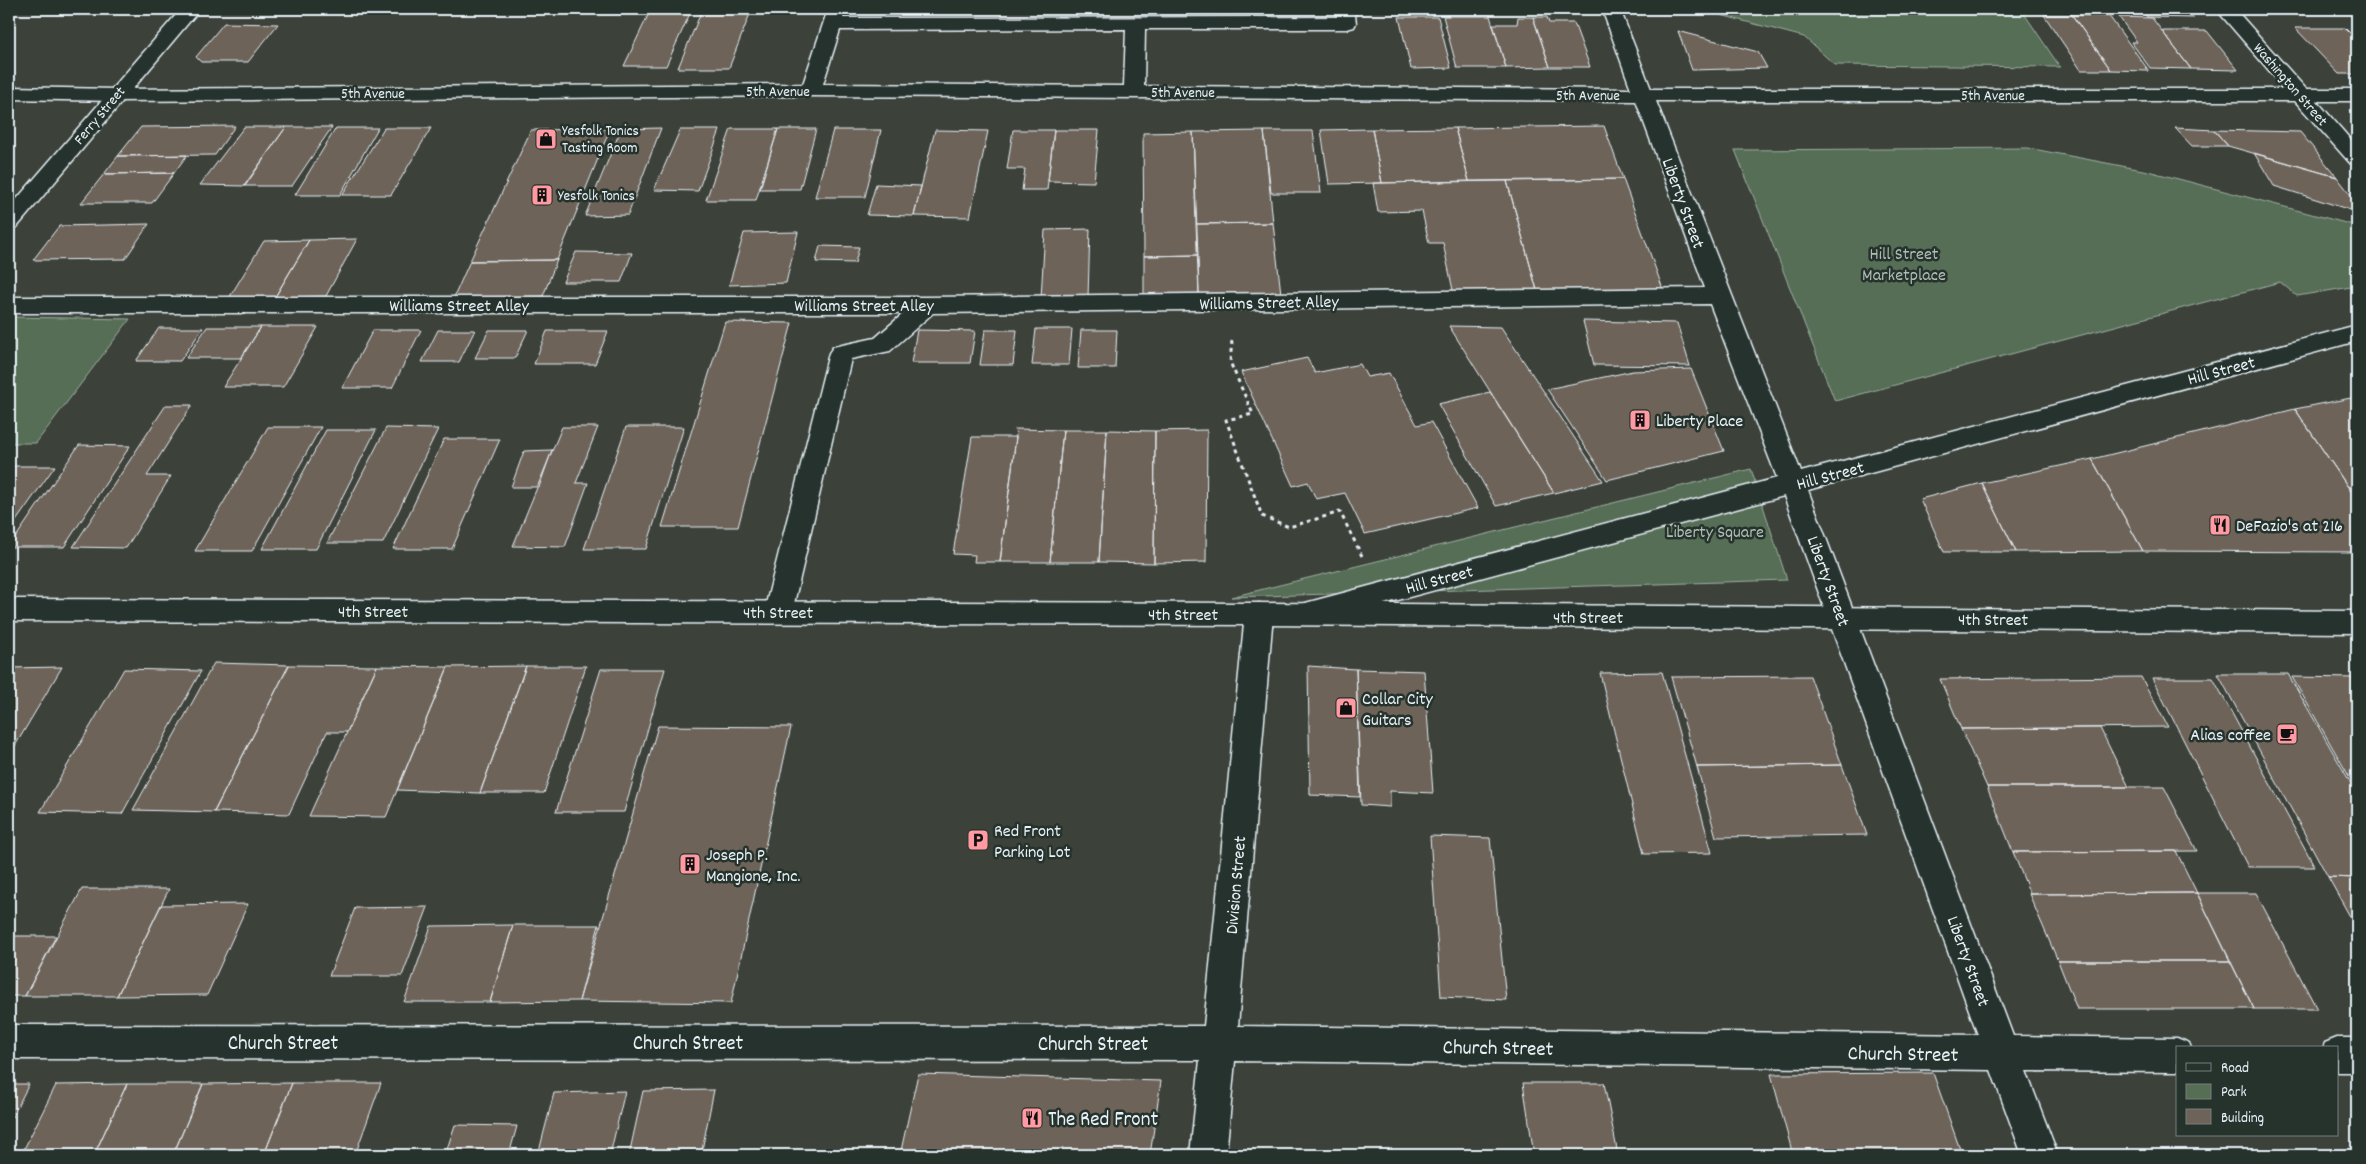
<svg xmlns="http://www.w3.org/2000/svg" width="2366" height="1164" viewBox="0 0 2366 1164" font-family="Dekko,sans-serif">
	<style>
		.green { fill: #566e54; stroke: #9fb0a6 }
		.building { fill: #6e6359; stroke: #e8f1f8 }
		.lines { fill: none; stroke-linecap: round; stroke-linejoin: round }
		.minor-casing { stroke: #e8f1f8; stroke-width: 3 }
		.major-casing { stroke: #e8f1f8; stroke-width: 3 }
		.path { stroke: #e8f1f8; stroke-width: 3; stroke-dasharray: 4 4; stroke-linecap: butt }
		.minor { fill: #26332d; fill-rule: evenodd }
		.major { fill: #26332d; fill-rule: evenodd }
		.labels { text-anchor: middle; stroke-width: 5; stroke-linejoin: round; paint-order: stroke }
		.far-street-label { font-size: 15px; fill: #e8f1f8; stroke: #26332d }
		.far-poi-label { font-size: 15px; fill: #e8f1f8; stroke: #26332d; text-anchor: start }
		.street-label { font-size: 18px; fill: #e8f1f8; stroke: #26332d }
		.park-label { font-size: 18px; fill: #aebdb6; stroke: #26332d }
		.poi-label { font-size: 18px; fill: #e8f1f8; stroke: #26332d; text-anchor: start }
		.near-street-label { font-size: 21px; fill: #e8f1f8; stroke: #26332d }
		.near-poi-label { font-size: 21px; fill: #e8f1f8; stroke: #26332d; text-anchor: start }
	</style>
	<rect width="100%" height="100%" fill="#3c413a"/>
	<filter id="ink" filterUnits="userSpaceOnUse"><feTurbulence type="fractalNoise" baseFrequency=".02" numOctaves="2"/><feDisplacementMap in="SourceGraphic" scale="10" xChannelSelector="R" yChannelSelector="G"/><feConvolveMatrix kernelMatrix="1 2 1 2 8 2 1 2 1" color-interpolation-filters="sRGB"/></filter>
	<g filter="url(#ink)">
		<path class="green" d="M1698 9H2021L2060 67 1835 65 1804 37Z
			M2028 148 2148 171 2357 226V286L2297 296 2280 282 1835 401 1735 150Z
			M9 317 130 319 36 443H9Z
			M1751 469 1787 580 1231 597Z"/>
		<path class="building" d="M651 9H692L666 66H624Z
			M2095 9H2187L2194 18 2147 17 2143 12H2097Z
			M702 10 751 11 729 68H678Z
			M2044 15H2072L2111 70H2081Z
			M2072 15 2109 16 2149 71 2111 70Z
			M1443 16H1490L1506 68H1457Z
			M1399 17H1438L1451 68 1411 69Z
			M1518 17H1533L1550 67 1506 68 1493 24H1517Z
			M1533 17H1547L1549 23H1574L1590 67H1550Z
			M2119 17 2152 18 2191 69 2150 68 2131 42H2137Z
			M224 23 278 24 248 62H201L196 57Z
			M2295 28H2345L2357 40V74H2339Z
			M1678 31 1758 52 1767 68 1692 70Z
			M2162 31H2207L2238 70 2191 69Z
			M235 126 215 155 118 156 141 127Z
			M1604 126 1623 179 1469 181 1455 128Z
			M244 127H286L245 186 200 185Z
			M286 127H332L292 186H244Z
			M336 128H378L340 195H295Z
			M384 128H431L391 195H342Z
			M661 128 628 215 585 216 621 129Z
			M1455 128 1469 181 1382 183 1372 129Z
			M2175 128 2214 130 2228 146H2192Z
			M610 129 557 260 470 261 531 130Z
			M731 129H778L756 200H706Z
			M778 129H816L800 189H760Z
			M1372 129 1382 183 1329 184 1321 130Z
			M680 130H720L698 191 654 190Z
			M833 130H881L865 197H815Z
			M935 130 988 131 970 217 914 216Z
			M1013 130H1054L1047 190H1022L1025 169H1007Z
			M1054 130H1099L1094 182 1048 181Z
			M2214 130 2300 132 2337 177 2228 146Z
			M1264 131H1313L1321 193H1271Z
			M1264 131 1273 223 1196 224 1193 132Z
			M1193 132 1198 255 1144 256 1143 133Z
			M2254 153 2337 177 2357 203V212L2274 186Z
			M187 155 174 173 104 174 118 156Z
			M174 173 152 203H81L104 174Z
			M1623 179 1664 292 1538 294 1507 181Z
			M1507 181 1538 294 1454 295 1443 243H1429L1422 211 1378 212 1373 183Z
			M876 184 921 186 914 216 867 215Z
			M1273 223 1281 294 1199 295 1196 224Z
			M149 224 125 259 33 260 59 226Z
			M1090 229 1088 298H1041L1045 230Z
			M798 232 786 283 729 285 744 233Z
			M357 239 326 296 275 297 309 240Z
			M309 240 275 297 229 298 264 241Z
			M820 246 859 247 855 263 816 262Z
			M576 252 632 253 621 282H563Z
			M1198 255 1199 295H1144V256Z
			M557 260 543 296 454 297 470 261Z
			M1583 321 1677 323 1690 366 1594 365Z
			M725 322 792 323 738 527H662Z
			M1449 326 1501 327 1603 481 1554 493Z
			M207 327H261L241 358H186Z
			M261 327H318L283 387H223Z
			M159 328H203L180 361H136Z
			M1036 329H1072L1069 365H1032Z
			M373 330H421L392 388H342Z
			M438 330H475L459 362H422Z
			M489 330H528L515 358H475Z
			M917 330 975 331 970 363H911Z
			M985 330H1017L1013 365H980Z
			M1081 330H1117L1115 368H1078Z
			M547 331H608L595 364H534Z
			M1307 358 1315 373 1360 364 1367 377 1389 373 1417 425 1431 422 1478 508 1365 534 1345 493 1316 499 1308 482 1293 486 1241 372Z
			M1691 369 1724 451 1607 480 1547 389 1633 371Z
			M1490 392 1554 493 1496 506 1438 404Z
			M2356 397 2357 487H2348L2295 409Z
			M166 405H192L147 476H171L126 548 73 547Z
			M2295 409 2357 500V552L2143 551 2092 459Z
			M268 427H321L252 551H195Z
			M562 427H598L576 483H588L565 547 513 546Z
			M626 427H684L646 549H584Z
			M386 428 438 429 383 543H327Z
			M1015 429 1063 430 1050 562H1000L1016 437Z
			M326 430H376L316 549H262Z
			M1063 430H1107L1099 562H1050Z
			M1107 430 1155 431 1154 563 1099 562Z
			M1207 430 1206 562 1154 563 1155 431Z
			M972 437H1016L1000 562H974L975 555 953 554Z
			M444 439H500L452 549H393Z
			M79 445 130 446 64 547H9Z
			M552 450 539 487H511L524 451Z
			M2092 459 2143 551 2016 552 1982 483Z
			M9 466H55L9 531Z
			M1982 483 2016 552H1944L1920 499Z
			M2348 487H2357V500Z
			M214 663 289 665 214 812 133 810Z
			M289 665 377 666 347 732H327L289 814 214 812Z
			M377 666 448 667 386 817 309 816Z
			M526 666H586L544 793H480Z
			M526 666 480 793 397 790 448 667Z
			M1308 666 1356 669 1360 797 1310 795Z
			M62 667 9 756V668Z
			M124 669 201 671 122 814 40 812Z
			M601 669H665L624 812H556Z
			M1356 669 1424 671 1433 793 1390 791V807L1361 805Z
			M1662 672 1712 853 1644 854 1600 673Z
			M2218 674H2288L2357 794V878L2328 877Z
			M1810 676 1842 765 1697 767 1671 677Z
			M2141 677 2168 727 1961 729 1940 679Z
			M2292 677 2355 678 2357 681V790Z
			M2152 678H2213L2315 867H2248Z
			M658 726 791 727 731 1003 579 1001Z
			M2100 728 2129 787H1987L1961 729Z
			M1842 765 1867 835 1716 837 1697 767Z
			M1987 787H2164L2197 851 2013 852Z
			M1430 836 1490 838 1506 1000 1441 997Z
			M2176 851 2197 893 2030 894 2013 852Z
			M2328 877 2357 878V929Z
			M82 889H169L117 996H25Z
			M2197 893 2230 961H2058L2029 894Z
			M2197 893H2256L2317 1009H2254Z
			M248 904 207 995 117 996 161 905Z
			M428 907 402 976H329L355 908Z
			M513 925 490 1002H404L431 926Z
			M513 925H599L579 1001 490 1002Z
			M9 936H56L25 996H9Z
			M2058 961H2230L2254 1009H2077Z
			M1933 1073 1962 1155H1793L1771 1074Z
			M918 1074 1161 1081 1150 1155H900Z
			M292 1083H381L355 1155H264Z
			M292 1083 264 1155H173L203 1084Z
			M1523 1083H1604L1618 1155H1534Z
			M9 1084H29L9 1123Z
			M127 1084H203L173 1155H94Z
			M127 1084 94 1155H21L56 1085Z
			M714 1090 701 1155H629L643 1091Z
			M625 1091 610 1155H538L554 1093Z
			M455 1125 517 1126 509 1155H445Z"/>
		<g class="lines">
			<g class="minor-casing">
				<path id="minor" d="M828 9H846L843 18 1337 17 1336 9H1354L1356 23 1354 27 1347 29H1145L1144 86 1631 89 1602 9H1620L1651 89H2285L2216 9H2235L2306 89H2357V101H2317L2357 147V165L2350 163 2295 101H1656L1801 472 2357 325V341L1808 490 2013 1036 2177 1038 2189 1043 2191 1048H2177V1072L2026 1071 2058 1155H2022L1991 1070 1235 1061 1226 1155H1190L1200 1060 9 1059V1025L1204 1026 1245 614 1249 606 1259 603 1269 606 1273 614 1238 1026 1978 1035 1784 496 1309 624 1299 621 1295 613 1299 605 1309 602 1777 478 1710 304 933 313 890 351 851 359 792 612 788 620 778 623 768 620 764 612 829 353 833 347 875 338 904 313H9V297H927L1705 288 1636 101 811 96 116 101 9 99V87L116 89 803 84ZM1126 29 1124 86 823 84 840 30Z
					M2337 1038H2357V1072H2337V1048H2323L2325 1043Z"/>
			</g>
			<g class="major-casing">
				<path id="major" d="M181 9H200L17 227 9 229V208Z
					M9 599 1259 603 2357 611V633L1259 625 9 621Z"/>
			</g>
			<path class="path" d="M1232 341 1230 362 1253 414 1226 420 1262 516 1289 527 1340 512 1362 556"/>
			<use href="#minor" class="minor"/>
			<use href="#major" class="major"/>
		</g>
	</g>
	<defs>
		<g id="shop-square" transform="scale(1.125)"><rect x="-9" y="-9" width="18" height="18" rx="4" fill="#ff9aa2" stroke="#26332d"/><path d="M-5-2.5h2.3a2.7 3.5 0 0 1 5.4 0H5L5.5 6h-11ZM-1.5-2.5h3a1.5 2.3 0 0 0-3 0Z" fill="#111"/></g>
		<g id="building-square" transform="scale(1.125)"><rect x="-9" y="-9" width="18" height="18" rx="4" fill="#ff9aa2" stroke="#26332d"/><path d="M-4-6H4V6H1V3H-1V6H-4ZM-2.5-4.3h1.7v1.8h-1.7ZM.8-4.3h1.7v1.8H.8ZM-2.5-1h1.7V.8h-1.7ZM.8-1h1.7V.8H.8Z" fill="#111"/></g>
		<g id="restaurant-square" transform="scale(1.125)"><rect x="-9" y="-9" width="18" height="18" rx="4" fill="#ff9aa2" stroke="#26332d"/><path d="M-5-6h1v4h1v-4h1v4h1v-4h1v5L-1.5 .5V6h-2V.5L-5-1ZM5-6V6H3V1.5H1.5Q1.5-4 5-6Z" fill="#111"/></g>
		<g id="cafe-square" transform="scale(1.125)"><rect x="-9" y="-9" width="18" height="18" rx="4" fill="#ff9aa2" stroke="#26332d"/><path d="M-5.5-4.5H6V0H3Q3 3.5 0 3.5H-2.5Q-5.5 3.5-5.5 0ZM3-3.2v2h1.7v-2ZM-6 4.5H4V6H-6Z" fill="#111"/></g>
		<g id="parking-square" transform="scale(1.125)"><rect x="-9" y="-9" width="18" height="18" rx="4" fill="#ff9aa2" stroke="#26332d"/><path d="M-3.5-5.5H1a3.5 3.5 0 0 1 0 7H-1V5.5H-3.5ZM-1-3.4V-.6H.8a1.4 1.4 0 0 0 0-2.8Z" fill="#111"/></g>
	</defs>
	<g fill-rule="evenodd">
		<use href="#shop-square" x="546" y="139"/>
		<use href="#building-square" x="542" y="195"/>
		<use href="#building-square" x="1640" y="420"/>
		<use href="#restaurant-square" x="2220" y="525"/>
		<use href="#shop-square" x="1346" y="708"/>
		<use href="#cafe-square" x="2287" y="734"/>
		<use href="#parking-square" x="978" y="840"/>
		<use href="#building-square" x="690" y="864"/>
		<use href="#restaurant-square" x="1032" y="1118"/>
	</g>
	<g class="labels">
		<g class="far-street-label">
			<text transform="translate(2291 84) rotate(49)" y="5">Washington Street</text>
			<text x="778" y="96">5th Avenue</text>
			<text x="1183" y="97">5th Avenue</text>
			<text x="373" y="98">5th Avenue</text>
			<text x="1588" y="100">5th Avenue</text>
			<text x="1993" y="100">5th Avenue</text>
			<text transform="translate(99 115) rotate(-50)" y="5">Ferry Street</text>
		</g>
		<g class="far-poi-label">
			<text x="562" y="135">Yesfolk Tonics<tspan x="562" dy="17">Tasting Room</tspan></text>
			<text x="558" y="200">Yesfolk Tonics</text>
		</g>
		<g class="street-label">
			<text transform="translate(1684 203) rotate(70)" y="6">Liberty Street</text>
			<text transform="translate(1269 302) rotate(-1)" y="6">Williams Street Alley</text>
			<text x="459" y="311">Williams Street Alley</text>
			<text x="864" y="311">Williams Street Alley</text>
			<text transform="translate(2221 370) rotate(-15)" y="6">Hill Street</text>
			<text transform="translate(1830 475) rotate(-15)" y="6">Hill Street</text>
			<text transform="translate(1439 579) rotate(-15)" y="6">Hill Street</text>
			<text transform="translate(1829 581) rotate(70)" y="6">Liberty Street</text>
			<text x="373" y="617">4th Street</text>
			<text x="778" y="618">4th Street</text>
			<text x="1183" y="620">4th Street</text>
			<text x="1588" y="623">4th Street</text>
			<text x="1993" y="625">4th Street</text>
			<text transform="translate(1235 885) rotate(-85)" y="6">Division Street</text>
			<text transform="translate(1969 961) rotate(70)" y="6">Liberty Street</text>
		</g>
		<g class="park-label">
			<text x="1904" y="259">Hill Street<tspan x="1904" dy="21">Marketplace</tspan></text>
			<text x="1715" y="537">Liberty Square</text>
		</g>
		<g class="poi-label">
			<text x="1656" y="426">Liberty Place</text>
			<text x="2236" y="531">DeFazio's at 216</text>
			<text x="1362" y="704">Collar City<tspan x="1362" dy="21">Guitars</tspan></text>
			<text x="2271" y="740" text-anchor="end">Alias coffee</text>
			<text x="994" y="836">Red Front<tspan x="994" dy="21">Parking Lot</tspan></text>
			<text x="706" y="860">Joseph P.<tspan x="706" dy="21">Mangione, Inc.</tspan></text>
		</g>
		<g class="near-street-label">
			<text x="283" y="1049">Church Street</text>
			<text x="688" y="1049">Church Street</text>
			<text x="1093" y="1050">Church Street</text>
			<text transform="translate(1498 1047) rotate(1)" y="7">Church Street</text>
			<text transform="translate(1903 1053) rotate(1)" y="7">Church Street</text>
		</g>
		<g class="near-poi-label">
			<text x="1048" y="1125">The Red Front</text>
		</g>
	</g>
	<rect width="2366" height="1164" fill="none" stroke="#26332d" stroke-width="30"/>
	<rect x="15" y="15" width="2336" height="1134" fill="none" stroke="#e8f1f8" stroke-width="2" filter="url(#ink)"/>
	<rect x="2176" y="1046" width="162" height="90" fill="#26332d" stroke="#747f7e"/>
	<rect x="2186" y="1063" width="25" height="8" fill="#26332d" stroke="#747f7e"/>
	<text x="2221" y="1072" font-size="15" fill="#e8f1f8">Road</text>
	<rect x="2186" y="1084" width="25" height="15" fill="#566e54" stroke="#747f7e"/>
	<text x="2221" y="1096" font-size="15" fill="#e8f1f8">Park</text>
	<rect x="2186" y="1109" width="25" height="15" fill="#6e6359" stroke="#747f7e"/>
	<text x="2221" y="1122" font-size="15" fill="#e8f1f8">Building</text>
</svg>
